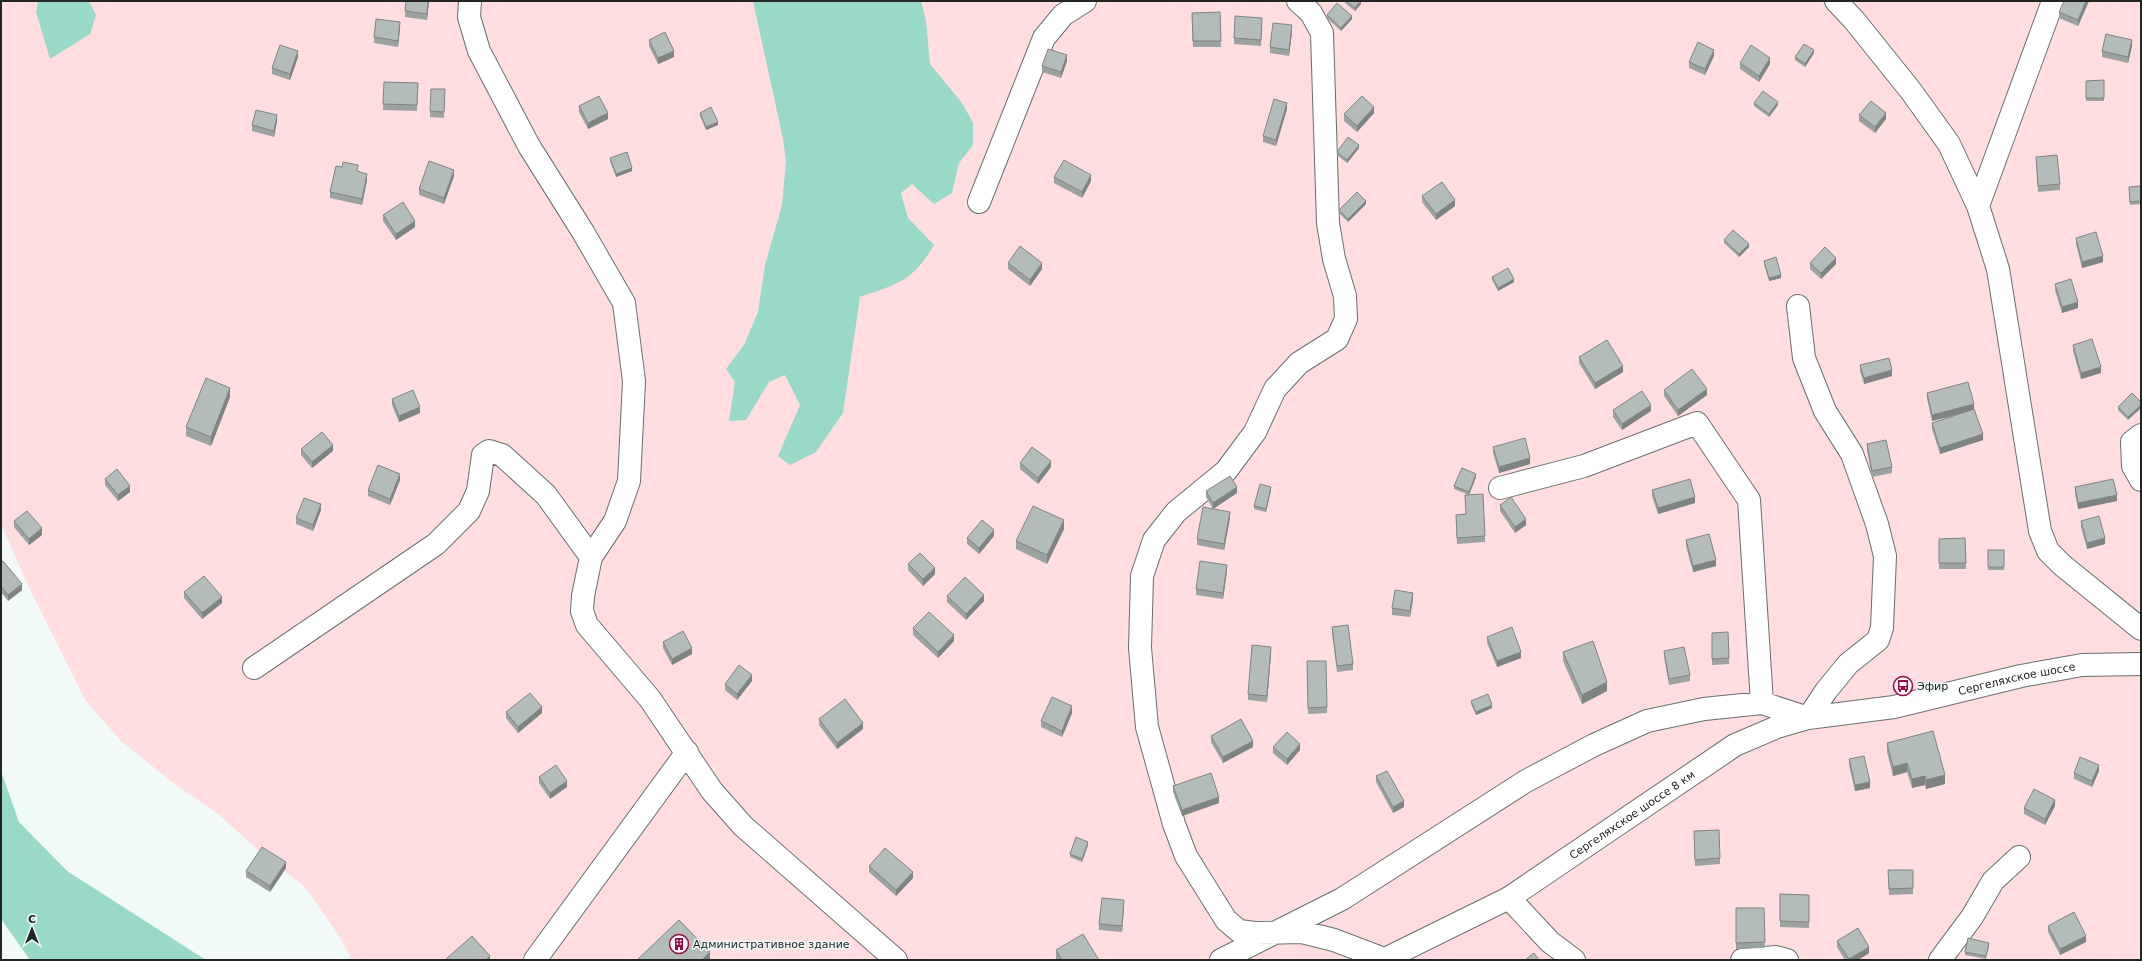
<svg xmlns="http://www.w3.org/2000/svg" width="2142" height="961" viewBox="0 0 2142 961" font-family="'DejaVu Sans',sans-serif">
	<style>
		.green { fill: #ffdde1 }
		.water { fill: #99d9c8 }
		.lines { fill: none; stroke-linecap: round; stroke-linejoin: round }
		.minor-casing { stroke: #68706e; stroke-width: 24 }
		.major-casing { stroke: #68706e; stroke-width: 24 }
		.minor { stroke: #fff; stroke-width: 22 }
		.major { stroke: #fff; stroke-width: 22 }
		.wall { fill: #9ba2a0 }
		.shaded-wall { fill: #7e8482 }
		.building { fill: #b4bcba; stroke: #7e8482 }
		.labels { text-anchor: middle; stroke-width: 3; stroke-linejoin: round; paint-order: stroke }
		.street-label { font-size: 11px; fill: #222524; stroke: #f2faf8 }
		.poi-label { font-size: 11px; fill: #222524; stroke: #f2faf8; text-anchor: start }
	</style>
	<rect width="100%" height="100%" fill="#f2faf8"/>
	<path class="green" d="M1 1H2141V960H352L337 933 305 887 259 851 218 814 172 782 121 741 85 700 30 590 1 524Z"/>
	<path class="water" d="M38 1H89L96 15 90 34 50 59 36 12Z
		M753 1H921L926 21 930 64 962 103 973 123V145L959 163 952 193 934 204 912 184 901 193 908 218 934 245C913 281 898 284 860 297L843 413 816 452 790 465 778 456 800 405 785 375 769 382 746 420 729 421 735 382 726 369 744 345 758 312 765 265 782 205 786 161 783 139Z
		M1 771 19 822 67 871 206 960H30L1 919Z"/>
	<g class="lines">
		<g class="minor-casing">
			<path id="minor" d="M470 1 469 17 479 51 529 146 583 232 624 303 634 381 629 481 615 521 591 557 583 596 582 611 587 625 650 699 712 791 743 826 896 960
				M1298 1 1311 13 1322 33 1328 223 1334 259 1345 296 1346 319 1337 339 1299 363 1275 389 1255 432 1226 471 1176 512 1154 540 1142 576 1140 648 1147 727 1174 824 1186 856 1226 920 1239 931 1255 933 1302 932 1334 940 1384 959
				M1836 1 1854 20 1911 91 1949 144 1978 206 1998 269 2040 531 2048 551 2062 565 2141 629
				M979 202 1044 38 1063 15 1085 1
				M1978 206 2053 1
				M2141 435 2132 442 2133 466 2141 480
				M1500 488 1584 466 1697 423 1749 500 1762 703
				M254 668 436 544 469 511 478 491 483 455 489 451 502 455 546 495 591 557
				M1509 898 1550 942 1574 960
				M535 960 687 752
				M1221 960 1342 899 1526 781 1594 745 1647 721 1704 709 1762 703 1808 718 1826 691 1848 664 1878 640 1882 628 1885 556 1877 524 1852 454 1825 411 1804 358 1798 306
				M1742 960 1776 957 1787 960
				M1940 960 1972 917 1993 881 2019 857"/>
		</g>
		<g class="major-casing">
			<g id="major">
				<path id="s1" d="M1383 960 1509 898 1735 745 1777 727 1808 718 1894 707 2021 676 2082 665 2141 664"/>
			</g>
		</g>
		<use href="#minor" class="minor"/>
		<use href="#major" class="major"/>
	</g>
	<path class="wall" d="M406 1H429L427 20 405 17Z
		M1345 1H1346L1361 4 1355 11 1345 3Z
		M2089 1 2078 26 2059 18V12Z
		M1220 12 1221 47H1193L1192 13Z
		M1327 15 1352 19 1341 31 1327 18Z
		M1262 24 1261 46 1234 44V38Z
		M400 28 398 47 374 43V37Z
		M1292 32 1289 56 1270 53V47Z
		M649 40 674 57 658 64 649 46Z
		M2132 46 2128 63 2102 57V51Z
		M1814 53 1805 67 1795 60V57Z
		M1714 56 1705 75 1689 68V62Z
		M298 57 290 80 272 74V68Z
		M1067 61 1061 78 1042 72V66Z
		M1740 63 1770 64 1759 82 1740 69Z
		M2104 80V101H2086V81Z
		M384 82 418 83 417 111 383 110Z
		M445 95 444 118 430 117V111Z
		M1754 103 1778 105 1769 117 1754 106Z
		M579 106 608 119 588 129 579 112Z
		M1287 109 1276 146 1263 142V136Z
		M700 113 718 125 706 130 700 116Z
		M1374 113 1357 132 1344 121V114Z
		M1859 115 1886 119 1875 133 1859 121Z
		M277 121 274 137 252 131V125Z
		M1359 148 1347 163 1337 155V152Z
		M2036 157 2060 184V190L2038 192Z
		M610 158 632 171 616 177 610 161Z
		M358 172 367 180 362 205 330 198V192Z
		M454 176 444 204 419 195V189Z
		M1054 177 1091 181 1082 198 1054 183Z
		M2141 186V204L2130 205 2129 187Z
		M1422 196 1455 206 1436 220 1422 202Z
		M1366 204 1348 222 1339 213V210Z
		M383 215 415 227 396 240 383 221Z
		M2076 238 2103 262 2082 268 2076 244Z
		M1724 240 1749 247 1739 257 1724 243Z
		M1764 261 1781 278 1769 281 1764 264Z
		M1008 263 1042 269 1030 286 1008 269Z
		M1810 263 1836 264 1821 279 1810 269Z
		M1492 277 1514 282 1498 291 1492 280Z
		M2055 284 2078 308 2062 313 2055 290Z
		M2073 345 2101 373 2081 379 2073 351Z
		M1579 357 1623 372 1595 389 1579 363Z
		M1860 365 1892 376 1864 384 1860 371Z
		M1664 390 1707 395 1678 416 1664 396Z
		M1927 393 1974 409 1983 440 1940 454 1932 429V423L1963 413 1932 421 1927 399Z
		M2132 393 2128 420 2118 410V407Z
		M230 397 211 446 186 436V427Z
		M392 399 420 413 399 422 392 405Z
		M1613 410 1651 411 1622 430 1613 417Z
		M1867 444 1892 467V473L1872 477 1867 450Z
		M1493 447 1530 464 1499 473 1493 453Z
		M301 449 333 451 312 468 301 455Z
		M1020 463 1051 467 1038 484 1020 469Z
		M1476 477 1469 495 1454 489V486Z
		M105 479 130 492 118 501 105 485Z
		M400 480 390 505 368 496V490Z
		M2075 487 2117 501 2078 509 2075 493Z
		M1271 490 1266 512 1254 509V506Z
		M1652 490 1695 503 1658 514 1652 496Z
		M1206 491 1237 493 1213 509 1206 497Z
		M1465 495 1485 536V542L1457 544 1456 515 1466 514Z
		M1500 505 1526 525 1515 533 1500 511Z
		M321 510 313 531 296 524V518Z
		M1230 518 1224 550 1197 545V539Z
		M14 521 42 535 29 545 14 527Z
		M2081 521 2105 544 2087 549 2081 527Z
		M1064 529 1047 564 1016 549V541Z
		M994 536 979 554 967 544V538Z
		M1965 538 1966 569H1939V539Z
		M1686 540 1716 566 1693 572 1686 546Z
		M1988 550H2004V570H1988Z
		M1 562 22 590 8 601 1 592Z
		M908 564 935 574 923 586 908 570Z
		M1227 571 1223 599 1196 595V589Z
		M184 592 222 603 202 619 184 598Z
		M947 596 984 601 966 620 947 602Z
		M1413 599 1410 617 1392 615V608Z
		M1332 627 1353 664V670L1337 672 1332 633Z
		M913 628 954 641 938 658 913 635Z
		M1728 632 1729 664 1712 665V633Z
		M1487 637 1521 658 1497 667 1487 643Z
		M663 642 692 654 672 665 663 648Z
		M1664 651 1690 675V681L1669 685 1664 657Z
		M1563 652 1607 691 1582 704 1563 661Z
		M1271 653 1267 702 1248 700V694Z
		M1307 661H1326L1327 713 1308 714Z
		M752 681 737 700 725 690V684Z
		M1471 701 1492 708 1476 715 1471 704Z
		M506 712 542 713 518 733 506 718Z
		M1072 713 1062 737 1041 727V721Z
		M819 719 863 729 837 749 819 725Z
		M1211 736 1253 747 1223 763 1211 742Z
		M1887 743 1945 784 1926 789 1925 785 1912 788 1907 772 1893 776 1887 752Z
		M1273 747 1300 750 1287 765 1273 753Z
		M1849 759 1870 788 1855 791 1849 765Z
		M2099 771 2092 787 2074 779V773Z
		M1376 776 1404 807 1393 813 1376 782Z
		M539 777 567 787 550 799 539 783Z
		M1173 786 1219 803 1182 816 1173 792Z
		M2055 806 2045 825 2024 814V808Z
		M1694 831 1720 858V864L1695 866Z
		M1088 845 1082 862 1070 857V854Z
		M869 866 913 878 896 896 869 872Z
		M286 868 270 892 246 877V871Z
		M1888 870H1913V894L1889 895Z
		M1780 894 1809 895V928L1780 927Z
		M1124 906 1122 932 1099 930V924Z
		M1736 908H1764L1765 948 1736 949Z
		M2048 926 2086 942 2060 955 2048 932Z
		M1837 941 1869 953 1858 960H1845L1837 947Z
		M1989 946 1986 959 1965 955V952Z
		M1056 950 1099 960H1056Z"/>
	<path class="shaded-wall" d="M428 1H429L427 20V14Z
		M1361 1V4L1355 11V8Z
		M2086 1H2089L2078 26V20Z
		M1352 16V19L1341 31V28Z
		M400 22V28L398 47V41Z
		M1292 25V32L1289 56V50Z
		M2132 40V46L2128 63V57Z
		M1714 50V56L1705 75V69Z
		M1814 50V53L1805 67V64Z
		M298 51V57L290 80V74Z
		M674 51V57L658 64V58Z
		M1067 55V61L1061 78V72Z
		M1770 58V64L1759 82V76Z
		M1778 102V105L1769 117V114Z
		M1287 103V109L1276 146V140Z
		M1374 107V113L1357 132V126Z
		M608 113V119L588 129V123Z
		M1886 113V119L1875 133V127Z
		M277 115V121L274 137V131Z
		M718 122V125L706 130V127Z
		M1359 145V148L1347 163V160Z
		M632 168V171L616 177V174Z
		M454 170V176L444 204V198Z
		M367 174V180L362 205V199Z
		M1091 175V181L1082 198V192Z
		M1455 200V206L1436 220V214Z
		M1366 201V204L1348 222V219Z
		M415 221V227L396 240V234Z
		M1749 244V247L1739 257V254Z
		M2103 256V262L2082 268V262Z
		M1836 258V264L1821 279V273Z
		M1042 263V269L1030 286V280Z
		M1781 275V278L1769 281V278Z
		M1514 279V282L1498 291V288Z
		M2078 302V308L2062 313V307Z
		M1623 366V372L1595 389V383Z
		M2101 367V373L2081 379V373Z
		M1892 370V376L1864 384V378Z
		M230 388V397L211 446V437Z
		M1707 389V395L1678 416V410Z
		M1974 404V410L1932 421V415Z
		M1651 405V411L1622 430V424Z
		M2141 405V408L2128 420V417Z
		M420 407V413L399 422V416Z
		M1983 434V440L1940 454V448Z
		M333 445V451L312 468V462Z
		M1530 458V464L1499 473V467Z
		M1051 461V467L1038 484V478Z
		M400 474V480L390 505V499Z
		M1476 474V477L1469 495V492Z
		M130 486V492L118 501V495Z
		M1237 487V493L1213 509V503Z
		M1271 487V490L1266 512V509Z
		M2117 495V501L2078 509V503Z
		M1695 497V503L1658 514V508Z
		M321 504V510L313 531V525Z
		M1230 512V518L1224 550V544Z
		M1526 519V525L1515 533V527Z
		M1064 520V529L1047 564V555Z
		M42 528V535L29 545V539Z
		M994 530V536L979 554V548Z
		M2105 538V544L2087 549V543Z
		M1716 560V566L1693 572V566Z
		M1227 565V571L1223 599V593Z
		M935 568V574L923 586V579Z
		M22 584V590L8 601V595Z
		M1413 593V599L1410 617V611Z
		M984 595V601L966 620V614Z
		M222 597V603L202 619V613Z
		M954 635V641L938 658V652Z
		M1271 647V653L1267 702V696Z
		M692 648V654L672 665V659Z
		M1521 652V658L1497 667V661Z
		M752 675V681L737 700V694Z
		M1607 682V691L1582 704V695Z
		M1492 705V708L1476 715V712Z
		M1072 706V713L1062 737V731Z
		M542 707V713L518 733V727Z
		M863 723V729L837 749V743Z
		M1253 741V747L1223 763V757Z
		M1300 744V750L1287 765V759Z
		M1907 763V772L1893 776V767Z
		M2099 765V771L2092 787V781Z
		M1945 775V784L1926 789V780Z
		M1925 776V785L1912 788V779Z
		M567 781V787L550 799V793Z
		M1870 782V788L1855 791V785Z
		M1219 797V803L1182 816V810Z
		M2055 800V806L2045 825V819Z
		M1404 801V807L1393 813V807Z
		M1088 842V845L1082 862V859Z
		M286 862V868L270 892V886Z
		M913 872V878L896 896V890Z
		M1124 900V906L1122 932V926Z
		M2086 936V942L2060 955V949Z
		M1869 947V953L1858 960H1849Z
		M710 952V960H702Z
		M490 956V960H486Z"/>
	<path class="building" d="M406 1H428L427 14 405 11Z
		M1346 1H1360L1355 8Z
		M2064 1H2086L2078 20 2059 12Z
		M1337 3 1352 16 1341 28 1327 15Z
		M1220 12 1221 41H1193L1192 13Z
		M1235 16 1262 18 1261 40 1234 38Z
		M376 19 400 22 398 41 374 37Z
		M1273 23 1292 25 1289 50 1270 47Z
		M665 32 674 51 658 58 649 40Z
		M2106 34 2132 40 2128 57 2102 51Z
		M1698 42 1714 50 1705 69 1689 62Z
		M1804 44 1814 50 1805 64 1795 57Z
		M280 45 298 51 290 74 272 68Z
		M1751 45 1770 58 1759 76 1740 63Z
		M1048 49 1067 55 1061 72 1042 66Z
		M2104 80V98H2086V81Z
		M384 82 418 83 417 105 383 104Z
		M431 89H445L444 112 430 111Z
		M1763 91 1778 102 1769 114 1754 103Z
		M599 96 608 113 588 123 579 106Z
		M1362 96 1374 107 1357 126 1344 114Z
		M1274 99 1287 103 1276 140 1263 136Z
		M1871 101 1886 113 1875 127 1859 115Z
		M711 107 718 122 706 127 700 113Z
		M256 110 277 115 274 131 252 125Z
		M1348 137 1359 145 1347 160 1337 152Z
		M627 152 632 168 616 174 610 158Z
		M2057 155 2060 184 2038 186 2036 157Z
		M1064 160 1091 175 1082 192 1054 177Z
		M429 161 454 170 444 198 419 189Z
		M343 162 358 165 357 171 367 174 362 199 330 192 336 166 342 167Z
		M1442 182 1455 200 1436 214 1422 196Z
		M2141 186V201L2130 202 2129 187Z
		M1357 192 1366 201 1348 219 1339 210Z
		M403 202 415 221 396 234 383 215Z
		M1733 230 1749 244 1739 254 1724 240Z
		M2096 232 2103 256 2082 262 2076 238Z
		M1020 246 1042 263 1030 280 1008 263Z
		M1825 247 1836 258 1821 273 1810 263Z
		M1776 257 1781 275 1769 278 1764 261Z
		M1508 268 1514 279 1498 288 1492 277Z
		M2071 279 2078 302 2062 307 2055 284Z
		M2092 339 2101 367 2081 373 2073 345Z
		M1607 340 1623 366 1595 383 1579 357Z
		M1889 358 1892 370 1864 378 1860 365Z
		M1692 369 1707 389 1678 410 1664 390Z
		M206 378 230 388 211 437 186 427Z
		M1968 382 1974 404 1932 415 1927 393Z
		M413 390 420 407 399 416 392 399Z
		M1642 391 1651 405 1622 424 1613 410Z
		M2132 393 2141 402V405L2128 417 2118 407Z
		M1974 409 1983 434 1940 448 1932 423Z
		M322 432 333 445 312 462 301 449Z
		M1525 438 1530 458 1499 467 1493 447Z
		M1886 440 1892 467 1872 471 1867 444Z
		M1032 447 1051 461 1038 478 1020 463Z
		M378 465 400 474 390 499 368 490Z
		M1462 468 1476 474 1469 492 1454 486Z
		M117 469 130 486 118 495 105 479Z
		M1230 476 1237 487 1213 503 1206 491Z
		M1690 479 1695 497 1658 508 1652 490Z
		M2113 479 2117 495 2078 503 2075 487Z
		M1260 484 1271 487 1266 509 1254 506Z
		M1483 494 1485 536 1457 538 1456 515 1466 514 1465 495Z
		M1511 497 1526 519 1515 527 1500 505Z
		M304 498 321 504 313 525 296 518Z
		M1033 506 1064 520 1047 555 1016 541Z
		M1203 507 1230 512 1224 544 1197 539Z
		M27 511 42 528 29 539 14 521Z
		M2099 516 2105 538 2087 543 2081 521Z
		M982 520 994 530 979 548 967 538Z
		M1709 534 1716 560 1693 566 1686 540Z
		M1965 538 1966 563H1939V539Z
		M1988 550H2004V567H1988Z
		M920 553 935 568 923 579 908 564Z
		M3 561 22 584 8 595 1 586V562Z
		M1200 561 1227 565 1223 593 1196 589Z
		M204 576 222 597 202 613 184 592Z
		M965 577 984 595 966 614 947 596Z
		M1395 590 1413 593 1410 611 1392 608Z
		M929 612 954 635 938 652 913 628Z
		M1348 625 1353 664 1337 666 1332 627Z
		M1512 627 1521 652 1497 661 1487 637Z
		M683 631 692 648 672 659 663 642Z
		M1728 632 1729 658 1712 659V633Z
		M1593 641 1607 682 1582 695 1563 652Z
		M1252 645 1271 647 1267 696 1248 694Z
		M1684 647 1690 675 1669 679 1664 651Z
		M1307 661H1326L1327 707 1308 708Z
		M739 665 752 675 737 694 725 684Z
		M530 693 542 707 518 727 506 712Z
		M1488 694 1492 705 1476 712 1471 701Z
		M1052 697 1072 706 1062 731 1041 721Z
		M845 699 863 723 837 743 819 719Z
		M1241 719 1253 741 1223 757 1211 736Z
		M1933 731 1945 775 1926 780 1925 776 1912 779 1907 763 1893 767 1887 743Z
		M1287 732 1300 744 1287 759 1273 747Z
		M1864 756 1870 782 1855 785 1849 759Z
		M2080 757 2099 765 2092 781 2074 773Z
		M556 765 567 781 550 793 539 777Z
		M1387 771 1404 801 1393 807 1376 776Z
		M1211 773 1219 797 1182 810 1173 786Z
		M2034 789 2055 800 2045 819 2024 808Z
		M1719 830 1720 858 1695 860 1694 831Z
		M1076 837 1088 842 1082 859 1070 854Z
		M262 847 286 862 270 886 246 871Z
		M885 848 913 872 896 890 869 866Z
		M1888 870H1913V888L1889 889Z
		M1780 894 1809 895V922L1780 921Z
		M1102 898 1124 900 1122 926 1099 924Z
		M1736 908H1764L1765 942 1736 943Z
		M2074 912 2086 936 2060 949 2048 926Z
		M679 920 710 952 702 960H637Z
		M1858 928 1869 947 1849 959 1837 941Z
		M1083 934 1099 960H1062L1056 950Z
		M472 936 490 956 486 960H445Z
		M1968 938 1989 943 1986 956 1965 952Z
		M1534 953 1539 960H1525Z"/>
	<defs>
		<g id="bus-ring" transform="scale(1)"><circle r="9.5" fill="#f2faf8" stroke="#a20641" stroke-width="1.5"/><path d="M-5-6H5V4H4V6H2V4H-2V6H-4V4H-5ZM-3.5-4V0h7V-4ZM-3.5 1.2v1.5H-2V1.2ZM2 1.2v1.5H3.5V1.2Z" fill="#a20641"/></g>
		<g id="building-ring" transform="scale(1)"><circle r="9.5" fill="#f2faf8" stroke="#a20641" stroke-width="1.5"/><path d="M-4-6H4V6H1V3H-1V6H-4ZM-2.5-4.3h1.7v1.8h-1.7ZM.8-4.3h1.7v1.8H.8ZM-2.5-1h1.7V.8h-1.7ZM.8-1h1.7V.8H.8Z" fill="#a20641"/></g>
	</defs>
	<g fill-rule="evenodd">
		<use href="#bus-ring" x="1903" y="686"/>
		<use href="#building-ring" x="679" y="944"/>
	</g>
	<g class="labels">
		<g class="street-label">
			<text dy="4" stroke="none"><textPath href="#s1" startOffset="704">Сергеляхское шоссе</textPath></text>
			<text dy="4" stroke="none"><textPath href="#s1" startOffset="289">Сергеляхское шоссе 8 км</textPath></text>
		</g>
		<g class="poi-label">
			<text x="1917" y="690">Эфир</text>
			<text x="693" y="948">Административное здание</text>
		</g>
	</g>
	<rect width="2142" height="961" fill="none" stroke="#222524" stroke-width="4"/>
	<g transform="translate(32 929)" stroke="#f2faf8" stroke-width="3" paint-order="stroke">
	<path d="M0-3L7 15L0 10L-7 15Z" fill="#222524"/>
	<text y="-6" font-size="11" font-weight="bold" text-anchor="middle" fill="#222524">С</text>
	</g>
</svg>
